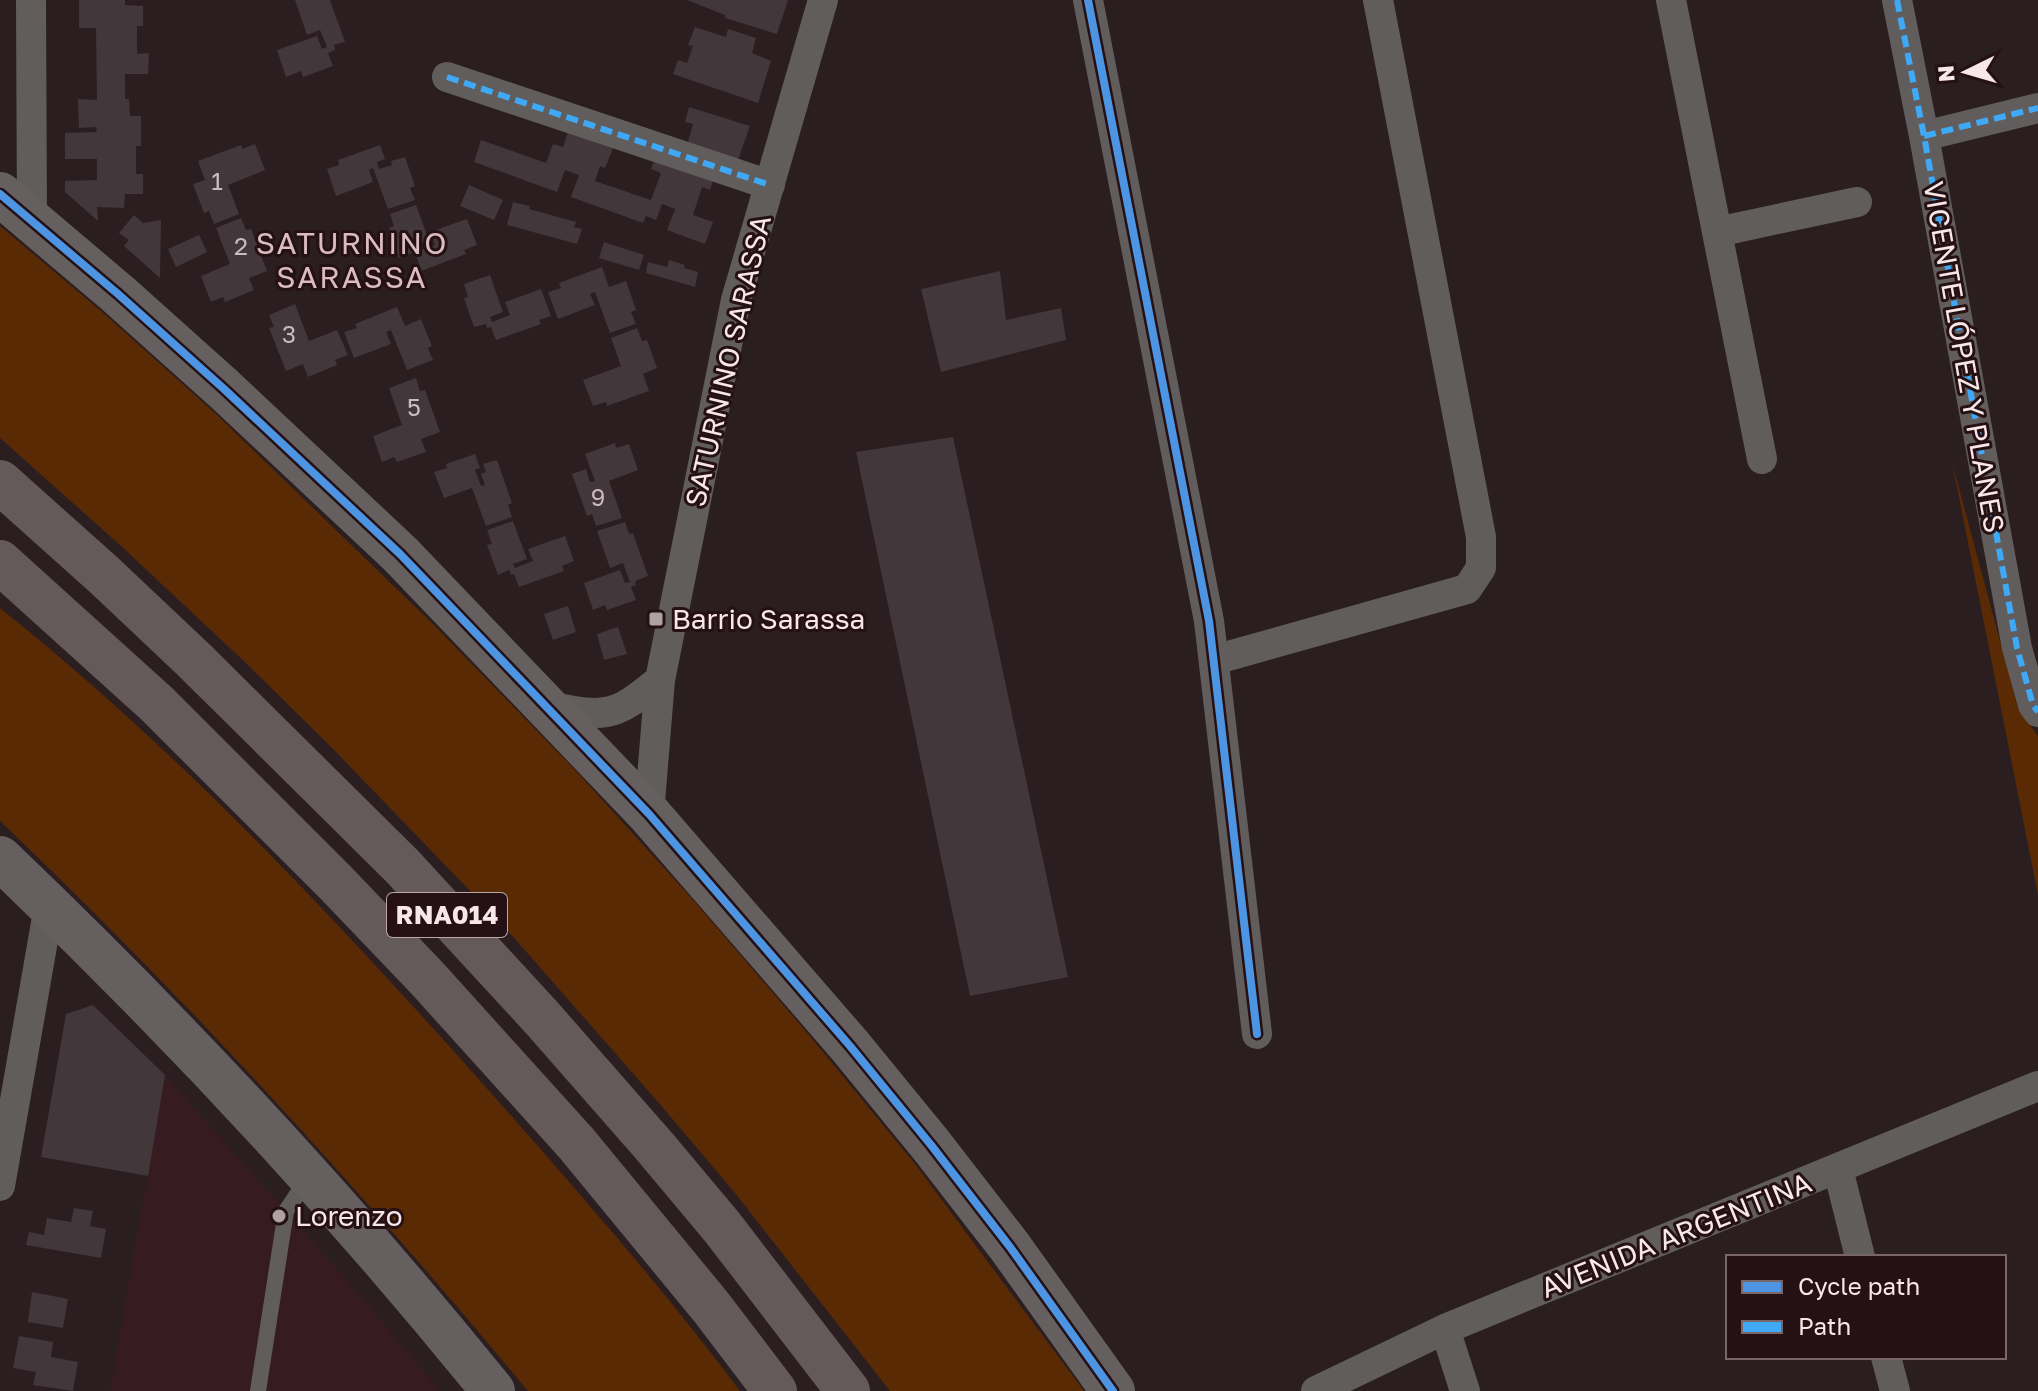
<svg xmlns="http://www.w3.org/2000/svg" width="2038" height="1391" viewBox="0 0 2038 1391" font-family="'Golos Text',sans-serif">
	<style>
		.built { fill: #361c21 }
		.green { fill: #5a2a04 }
		.building { fill: #42373b }
		.lines { fill: none; stroke-linecap: round; stroke-linejoin: round }
		.lane { stroke: #625d5d; stroke-width: 16 }
		.street { stroke: #625d5d; stroke-width: 30 }
		.secondary { stroke: #665f60; stroke-width: 44 }
		.highway { stroke: #645a5a; stroke-width: 44 }
		.quiet { stroke: #3fa9f5; stroke-width: 6; stroke-dasharray: 12 6; stroke-linecap: butt }
		.cycleway-casing { stroke: #251014; stroke-width: 13 }
		.cycleway { stroke: #4d94e3; stroke-width: 8 }
		.poi-dot { fill: #afa1a3; stroke: #251014; stroke-width: 3 }
		.labels { text-anchor: middle; stroke-width: 6; stroke-linejoin: round; paint-order: stroke }
		.number-label { font-size: 24px; fill: #cabbbe }
		.shield { fill: #251014; stroke: #b8a6a9; stroke-width: 2 }
		.shield-label { font-size: 26px; font-weight: bold; fill: #f7e7e9 }
		.street-label { font-size: 28px; fill: #f7e7e9; stroke: #251014 }
		.poi-label { font-size: 28px; fill: #f7e7e9; stroke: #251014; text-anchor: start }
		.neighbourhood-label { font-size: 30px; letter-spacing: 2px; fill: #dabcc0; stroke: #251014 }
	</style>
	<rect width="100%" height="100%" fill="#2a1e20"/>
	<path class="built" d="M165 1075 360 1295 440 1391H110Z"/>
	<path class="green" d="M0 226 101 311 216 414 431 622 577 772 694 901 809 1035 915 1164 1084 1391H890L735 1193 658 1102 501 923 334 750 247 664 121 546 0 438Z
		M1952 462 2018 708 2038 736V895Z
		M0 608C168 742 316 898 459 1057 556 1166 653 1275 740 1391H528C362 1191 188 1000 0 821Z"/>
	<path class="building" d="M79 0H125V5L143 6V26H137V54L149 53 148 74H125V99H129L130 116H141V146H136V174H143V194H125L124 208 97 207 98 221 65 192V181L97 180V159H65V133L97 132 96 127 79 128 78 99 97 100 96 28H79Z
		M295 0H330L345 42 334 45 335 50 328 53 333 66 303 77 301 71 286 77 277 50 317 36 322 49 327 47 320 30 307 35Z
		M687 0H788L777 34 725 18V15Z
		M695 27 726 37 728 29 756 38 752 53 771 61 758 103 673 74 678 60 687 63 693 46 688 45Z
		M689 107 750 126 737 163 687 145 693 124 685 122Z
		M568 132 613 148 605 168 600 166 595 181 651 200 661 173 651 169 655 158 714 177 710 190 702 187 693 215 713 222 705 244 667 230 675 209 662 204 656 220 646 216 643 223 571 197 579 175 565 170 557 192 474 162 481 140 546 163 553 144 563 147Z
		M255 144 265 170 228 185 239 214 214 224 209 211 204 213 193 184 205 180 198 161 241 145 242 149Z
		M380 145 385 159 377 162 379 169 392 165 391 161 405 157 415 186 410 188 415 200 388 209 373 168 369 170 373 182 336 196 327 169 339 165 338 160Z
		M469 185 503 200 494 220 460 206Z
		M513 202 530 206 529 209 576 222 574 227 582 229 577 244 507 225Z
		M416 205 429 241 415 246 417 251 399 258 389 228 394 226 390 214Z
		M134 215 143 223 161 220 160 278 124 246 129 240 119 233Z
		M241 218 246 230 251 229 267 271 249 278 254 290 225 302 223 297 211 302 201 276 230 264 216 228Z
		M467 219 477 245 464 250 466 254 421 271 415 252 435 245 430 232Z
		M199 235 207 252 176 267 168 249Z
		M604 242 644 255 639 270 599 258Z
		M669 260 685 265 684 268 698 272 695 287 646 273 648 262 667 267Z
		M602 267 609 287 626 281 636 310 631 312 636 324 610 333 595 292 590 294 595 305 558 319 548 292 561 288 559 283Z
		M1000 271 1006 320 1061 308 1066 340 941 372 921 289Z
		M490 275 503 312 490 317 492 322 510 315 505 302 541 289 551 316 539 320 541 324 496 340 491 327 487 328 486 324 474 327 464 298 468 297 464 284Z
		M295 304 309 341 337 330 348 355 335 360 337 365 308 377 303 364 286 371 269 328 274 327 269 315Z
		M397 307 405 326 421 319 432 346 428 348 433 360 407 370 391 330 386 332 391 344 354 358 344 332 357 328 355 324Z
		M637 328 642 341 647 340 657 368 643 374 649 391 607 406 606 402 593 406 583 380 621 366 611 338Z
		M416 378 420 391 425 390 440 432 421 439 426 452 397 462 394 457 382 462 373 436 402 425 389 388Z
		M953 437 1068 977 970 996 856 452Z
		M615 443 616 448 629 444 638 470 609 481 622 518 596 526 592 514 587 516 572 474 586 469 590 482 595 481 585 454Z
		M475 454 480 468 475 470 481 486 485 485 481 474 486 472 483 464 497 460 512 503 508 505 512 517 486 526 472 488 444 498 434 472 447 468 446 464Z
		M513 521 527 559 513 564 515 568 533 561 528 549 565 536 574 561 562 566 564 571 519 587 514 574 511 575 509 570 498 575 487 545 492 544 487 530Z
		M625 522 629 534 633 533 648 576 635 581 636 585 631 587 636 600 607 610 605 605 593 610 584 583 620 570 625 583 630 582 623 563 610 568 597 531Z
		M568 606 576 632 553 640 544 614Z
		M618 627 627 654 604 660 597 634Z
		M93 1005 165 1075 148 1176 41 1157 66 1014Z
		M74 1208 93 1211 90 1226 106 1229 101 1258 26 1245 29 1232 44 1235 47 1218 71 1222Z
		M32 1292 68 1299 63 1328 28 1322Z
		M19 1336 53 1342 51 1357 78 1362 73 1391 33 1385 36 1372 13 1368Z"/>
	<g class="lines">
		<path class="lane" d="M258 1391 286 1211 308 1178"/>
		<path class="street" d="M31 0 32 220
			M1088 0 1209 621 1257 1034
			M1671 0 1762 459
			M1897 0 1924 136 2017 648 2033 705 2038 712
			M447 77 770 185
			M1924 136 2038 108
			M1717 232 1857 202
			M1214 660 1467 589 1481 568V537L1378 0
			M546 706C568 709 595 718 617 709 633 703 646 690 660 680
			M649 814 660 680 736 300 823 0
			M1838 1169 1860 1257
			M0 1186 49 906
			M1445 1329 1465 1391
			M1886 1357 1895 1391
			M1316 1391 1445 1329 2038 1086"/>
		<path class="secondary" d="M0 194 118 294 224 389 400 554 649 814 850 1046 931 1145 1010 1247 1113 1391
			M0 858C175 1025 341 1203 493 1391"/>
		<path class="highway" d="M0 482 104 575 194 660 402 866 542 1018 655 1147 722 1227 848 1391
			M0 562 157 704 336 883 426 977 576 1143 711 1307 775 1391"/>
		<path class="quiet" d="M1897 0 1924 136 2017 648 2033 705 2038 712
			M447 77 770 185
			M1924 136 2038 108"/>
		<g class="cycleway-casing">
			<path id="cycleway" d="M1088 0 1209 621 1257 1034
				M0 194 118 294 224 389 400 554 649 814 850 1046 931 1145 1010 1247 1113 1391"/>
		</g>
		<use href="#cycleway" class="cycleway"/>
	</g>
	<g class="poi-dot">
		<rect x="648" y="611" width="16" height="16" rx="4"/>
		<circle cx="279" cy="1216" r="8"/>
	</g>
	<g class="labels">
		<g class="number-label">
			<text x="217" y="190">1</text>
			<text x="241" y="255">2</text>
			<text x="289" y="343">3</text>
			<text x="414" y="416">5</text>
			<text x="598" y="506">9</text>
		</g>
		<rect class="shield" x="387" y="893" width="120" height="44" rx="6"/>
		<g class="shield-label">
			<text x="447" y="924">RNA014</text>
		</g>
		<g class="street-label">
			<text transform="translate(1964 357) rotate(80)" y="10">VICENTE LÓPEZ Y PLANES</text>
			<text transform="translate(728 361) rotate(-77)" y="10">SATURNINO SARASSA</text>
			<text transform="translate(1676 1235) rotate(-22)" y="10">AVENIDA ARGENTINA</text>
		</g>
		<g class="poi-label">
			<text x="672" y="629">Barrio Sarassa</text>
			<text x="295" y="1226">Lorenzo</text>
		</g>
		<g class="neighbourhood-label">
			<text x="352" y="254">SATURNINO<tspan x="352" dy="34">SARASSA</tspan></text>
		</g>
	</g>
	<rect x="1726" y="1255" width="280" height="104" fill="#251014" stroke="#796669" stroke-width="2"/>
	<rect x="1742" y="1281" width="40" height="12" fill="#4d94e3" stroke="#796669" stroke-width="2"/>
	<text x="1798" y="1295" font-size="24" fill="#f7e7e9">Cycle path</text>
	<rect x="1742" y="1321" width="40" height="12" fill="#3fa9f5" stroke="#796669" stroke-width="2"/>
	<text x="1798" y="1335" font-size="24" fill="#f7e7e9">Path</text>
	<g transform="translate(1966 72) rotate(265)" stroke="#251014" stroke-width="6" paint-order="stroke">
	<path d="M0-6L14 30L0 20L-14 30Z" fill="#f7e7e9"/>
	<text y="-12" font-size="22" font-weight="bold" text-anchor="middle" fill="#f7e7e9">N</text>
	</g>
</svg>
